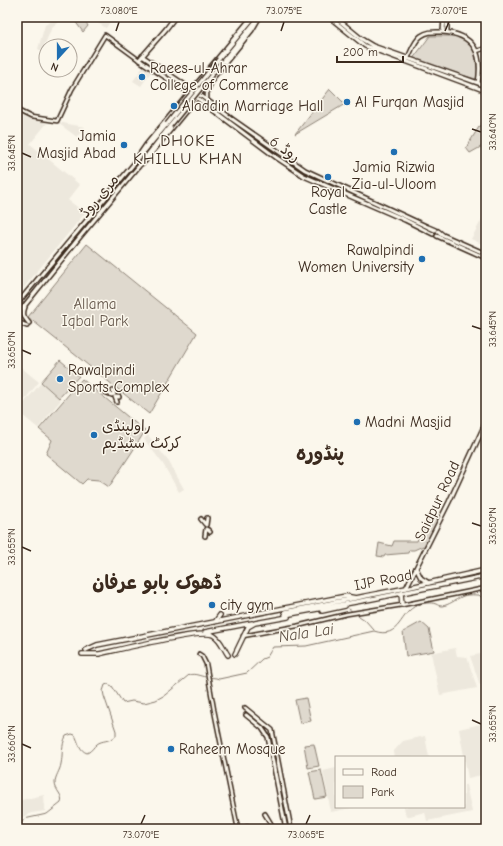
<svg xmlns="http://www.w3.org/2000/svg" width="503" height="846" viewBox="0 0 503 846" font-family="'Comic Neue','Playpen Sans Arabic',sans-serif">
	<style>
		.built { fill: #ede8dd }
		.green { fill: #dfd9ce; stroke: #8d8276 }
		.lines { fill: none; stroke-linecap: round; stroke-linejoin: round }
		.stream { stroke: #85796d; stroke-width: 1 }
		.minor-casing { stroke: #3b2a1e; stroke-width: 5.5 }
		.major-casing { stroke: #3b2a1e; stroke-width: 6 }
		.highway-casing { stroke: #3b2a1e; stroke-width: 6 }
		.minor { stroke: #fbf7ec; stroke-width: 2.5 }
		.major { stroke: #fbf7ec; stroke-width: 3 }
		.highway { stroke: #fbf7ec; stroke-width: 3.5 }
		.major-bridge-casing { stroke: #3b2a1e; stroke-width: 6; stroke-linecap: butt }
		.major-bridge { stroke: #fbf7ec; stroke-width: 3 }
		.ticks { fill: none; stroke: #3b2a1e; stroke-width: 1.5 }
		.poi-dot { fill: #1f6fb2; stroke: #fbf7ec; stroke-width: 1.5 }
		.labels { text-anchor: middle; stroke-width: 3; stroke-linejoin: round; paint-order: stroke }
		.poi-label { font-size: 15px; fill: #3b2a1e; stroke: #fbf7ec; text-anchor: start }
		.street-label { font-size: 15px; fill: #3b2a1e; stroke: #fbf7ec }
		.park-label { font-size: 15px; fill: #64564a; stroke: #fbf7ec }
		.neighbourhood-label { font-size: 16px; letter-spacing: 1px; fill: #3b2a1e; stroke: #fbf7ec }
		.water-label { font-size: 16px; font-style: italic; fill: #605246; stroke: #fbf7ec }
		.district-label { font-size: 19px; font-weight: bold; fill: #3b2a1e; stroke: #fbf7ec }
		.neatline { fill: none; stroke: #3b2a1e; stroke-width: 1.5 }
		.ticks-label { font-size: 10px; text-anchor: middle; fill: #3b2a1e }
	</style>
	<rect width="100%" height="100%" fill="#fbf7ec"/>
	<filter id="ink" filterUnits="userSpaceOnUse"><feTurbulence type="fractalNoise" baseFrequency=".025" numOctaves="2"/><feDisplacementMap in="SourceGraphic" scale="8" xChannelSelector="R" yChannelSelector="G"/><feConvolveMatrix kernelMatrix="1 2 1 2 8 2 1 2 1" color-interpolation-filters="sRGB"/></filter>
	<g filter="url(#ink)">
		<path class="built" d="M59 17 61 20 52 27 42 51 38 49 45 25Z
			M88 17H113L106 28Z
			M143 67 151 72 141 86 133 81Z
			M17 113 47 123 30 144 80 185 68 200 85 213 17 296Z
			M59 122 68 124 85 127 77 137 58 123Z
			M486 212V246L471 239Z
			M18 365 39 382 17 409V366Z
			M41 383 61 400 38 428 17 411Z
			M148 435 169 462 184 489 179 492 163 464 144 439Z
			M455 648 457 656 467 657 477 688 440 695 431 653Z
			M486 653V684L480 685 470 656Z
			M485 723 486 730V774L468 778 459 729Z
			M425 736 429 757H394L393 752 403 741Z
			M336 768V807H356L331 812 323 771Z
			M464 785H466L472 812 427 821 425 812 406 817 404 807H464Z
			M44 795 45 811 31 813 18 820 17 822V801Z"/>
		<path class="green" d="M72 17H83L88 26 83 32Z
			M430 36H461L474 49 479 80 412 60Z
			M330 89 345 104 295 134Z
			M486 120V144L470 153 466 148 482 122Z
			M87 244 197 333 149 414 28 317Z
			M60 360 79 376 59 398 41 382Z
			M82 379 145 431 132 452 109 487 99 480 87 479 82 484 46 454 52 440 39 429Z
			M429 514 440 520 426 549 423 546 414 550H409L408 553 385 555 384 557 377 556 379 543 392 546 394 541H417Z
			M421 622 429 629 434 651 406 656 403 632Z
			M306 698 311 721 300 723 295 700Z
			M314 744 319 766 308 768 304 745Z
			M321 770 327 797 315 799 309 772Z"/>
		<g class="lines">
			<path class="stream" d="M349 609 353 612
				M356 614 365 620 374 630
				M18 829 24 819 47 814 61 803C64 795 55 791 55 783 55 776 60 771 61 764 63 755 61 746 66 736L72 734 75 735C79 743 79 750 87 753 92 751 93 747 97 744 102 740 109 742 116 736V731L104 696 103 691 105 685 108 684 112 686 123 703 132 701 144 703 156 700 165 695 189 675C195 673 199 676 206 677 211 678 215 677 219 679L247 673 262 659 267 657 273 647 306 646 374 631C401 640 399 612 418 605 424 603 430 602 436 604 438 605 439 606 442 606 449 605 455 600 461 597 466 594 474 595 479 595L482 598 486 599"/>
			<g class="minor-casing">
				<path id="minor" d="M477 51 486 48
					M207 101V92L213 79
					M17 110 31 117 57 121 72 89 105 35 139 60
					M243 636 297 626 347 614 402 605 486 588
					M199 654 202 656 206 664 214 710 238 829"/>
			</g>
			<g class="major-casing">
				<path id="major" d="M175 17 166 29 139 60 197 98 277 158 304 176 405 220 433 234
					M329 17 365 46 486 91
					M335 17 363 40 373 46 478 83 486 87
					M443 32 444 17
					M447 32V17
					M142 56 200 95 232 119 305 170 428 227 435 230
					M219 59 254 17
					M407 60C411 52 414 41 421 36 428 31 434 32 442 32 475 34 483 54 478 83
					M222 62 256 21
					M135 161 146 145 252 17
					M141 164 145 161 252 30 259 18
					M438 231 443 235 486 254
					M437 236 486 258
					M17 304 167 124
					M25 307C22 315 24 317 29 323
					M17 315 79 238 139 166 170 126
					M17 322 27 326
					M105 392 112 395 114 394 113 391
					M117 402 115 397H119
					M201 519 205 524 206 525 207 518
					M205 536 206 529 208 530 210 532
					M416 568 421 578 429 583
					M406 588 449 502 486 422
					M245 708 272 730 291 829
					M246 715 262 728 268 737 286 829
					M265 814 271 824 272 829
					M247 827V829"/>
			</g>
			<g class="highway-casing">
				<path id="highway" d="M401 593 402 605
					M322 611 345 606
					M285 612 406 588 486 570
					M285 615 372 599 486 576
					M215 622 220 615
					M205 632 252 623
					M86 650 97 645 346 596 356 598
					M82 654H99C117 650 201 629 213 635 221 639 223 648 228 655
					M235 654 248 627 255 623 288 617"/>
			</g>
			<use href="#minor" class="minor"/>
			<use href="#major" class="major"/>
			<use href="#highway" class="highway"/>
			<g class="major-bridge-casing">
				<path id="major-bridge" d="M167 124 219 59
					M170 126 222 62"/>
			</g>
			<use href="#major-bridge" class="major-bridge"/>
		</g>
	</g>
	<path class="ticks" d="M116 31 119 22M281 31 284 22M445 31 449 22M472 129 481 132M22 153 31 157M472 326 481 329M22 350 31 354M472 523 481 526M22 547 31 551M472 720 481 724M22 744 31 748M141 824 145 815M306 824 310 815"/>
	<g class="poi-dot">
		<circle cx="142" cy="77" r="4"/>
		<circle cx="347" cy="102" r="4"/>
		<circle cx="174" cy="106" r="4"/>
		<circle cx="124" cy="145" r="4"/>
		<circle cx="394" cy="152" r="4"/>
		<circle cx="328" cy="177" r="4"/>
		<circle cx="422" cy="259" r="4"/>
		<circle cx="60" cy="379" r="4"/>
		<circle cx="357" cy="422" r="4"/>
		<circle cx="94" cy="435" r="4"/>
		<circle cx="212" cy="605" r="4"/>
		<circle cx="171" cy="749" r="4"/>
	</g>
	<g class="labels">
		<g class="poi-label">
			<text x="150" y="73">Raees-ul-Ahrar<tspan x="150" dy="17">College of Commerce</tspan></text>
			<text x="355" y="107">Al Furqan Masjid</text>
			<text x="182" y="111">Aladdin Marriage Hall</text>
			<text x="116" y="141" text-anchor="end">Jamia<tspan x="116" dy="17">Masjid Abad</tspan></text>
			<text x="394" y="172" text-anchor="middle">Jamia Rizwia<tspan x="394" dy="17">Zia-ul-Uloom</tspan></text>
			<text x="328" y="197" text-anchor="middle">Royal<tspan x="328" dy="17">Castle</tspan></text>
			<text x="414" y="255" text-anchor="end">Rawalpindi<tspan x="414" dy="17">Women University</tspan></text>
			<text x="68" y="375">Rawalpindi<tspan x="68" dy="17">Sports Complex</tspan></text>
			<text x="365" y="427">Madni Masjid</text>
			<text x="102" y="431">راولپنڈی<tspan x="102" dy="17">کرکٹ سٹیڈیم</tspan></text>
			<text x="220" y="610">city gym</text>
			<text x="179" y="754">Raheem Mosque</text>
		</g>
		<g class="street-label">
			<text transform="translate(285 149) rotate(35)" y="5">روڈ 6</text>
			<text transform="translate(99 196) rotate(-50)" y="5">مری روڈ</text>
			<text transform="translate(437 501) rotate(-65)" y="5">Saidpur Road</text>
			<text transform="translate(383 580) rotate(-11)" y="5">IJP Road</text>
		</g>
		<g class="park-label">
			<text x="95" y="309">Allama<tspan x="95" dy="17">Iqbal Park</tspan></text>
		</g>
		<g class="neighbourhood-label">
			<text x="188" y="146">DHOKE<tspan x="188" dy="18">KHILLU KHAN</tspan></text>
		</g>
		<g class="water-label">
			<text transform="translate(306 632) rotate(-9)" y="6">Nala Lai</text>
		</g>
		<g class="district-label">
			<text x="320" y="460">پنڈورہ</text>
			<text x="157" y="589">ڈھوک بابو عرفان</text>
		</g>
	</g>
	<rect width="503" height="846" fill="none" stroke="#fbf7ec" stroke-width="44"/>
	<rect x="335" y="756" width="130" height="52" fill="#fbf7ec" stroke="#aea59a"/>
	<rect x="343" y="769" width="20" height="6" fill="#fbf7ec" stroke="#aea59a"/>
	<text x="371" y="776" font-size="12" fill="#3b2a1e">Road</text>
	<rect x="343" y="786" width="20" height="12" fill="#dfd9ce" stroke="#aea59a"/>
	<text x="371" y="796" font-size="12" fill="#3b2a1e">Park</text>
	<g transform="translate(58 58) rotate(201)"><circle r="19" fill="#fbf7ec" stroke="#aea59a"/>
	<path d="M0-3L7 15L0 10L-7 15Z" fill="#1f6fb2"/>
	<text y="-6" font-size="11" font-weight="bold" text-anchor="middle" fill="#3b2a1e">N</text>
	</g>
	<path d="M337 56v6h66v-6" fill="none" stroke="#3b2a1e" stroke-width="2"/>
	<text x="343" y="56" font-size="12" fill="#3b2a1e" stroke="#fbf7ec" stroke-width="3" paint-order="stroke">200 m</text>
	<rect x="22" y="22" width="459" height="802" class="neatline"/>
	<g class="ticks-label">
		<text x="119" y="14">73.080°E</text>
		<text x="284" y="14">73.075°E</text>
		<text x="449" y="14">73.070°E</text>
		<text transform="translate(492 132) rotate(-90)" y="4">33.640°N</text>
		<text transform="translate(11 153) rotate(-90)" y="4">33.645°N</text>
		<text transform="translate(492 329) rotate(-90)" y="4">33.645°N</text>
		<text transform="translate(11 350) rotate(-90)" y="4">33.650°N</text>
		<text transform="translate(492 526) rotate(-90)" y="4">33.650°N</text>
		<text transform="translate(11 547) rotate(-90)" y="4">33.655°N</text>
		<text transform="translate(492 724) rotate(-90)" y="4">33.655°N</text>
		<text transform="translate(11 744) rotate(-90)" y="4">33.660°N</text>
		<text x="141" y="838">73.070°E</text>
		<text x="306" y="838">73.065°E</text>
	</g>
</svg>
